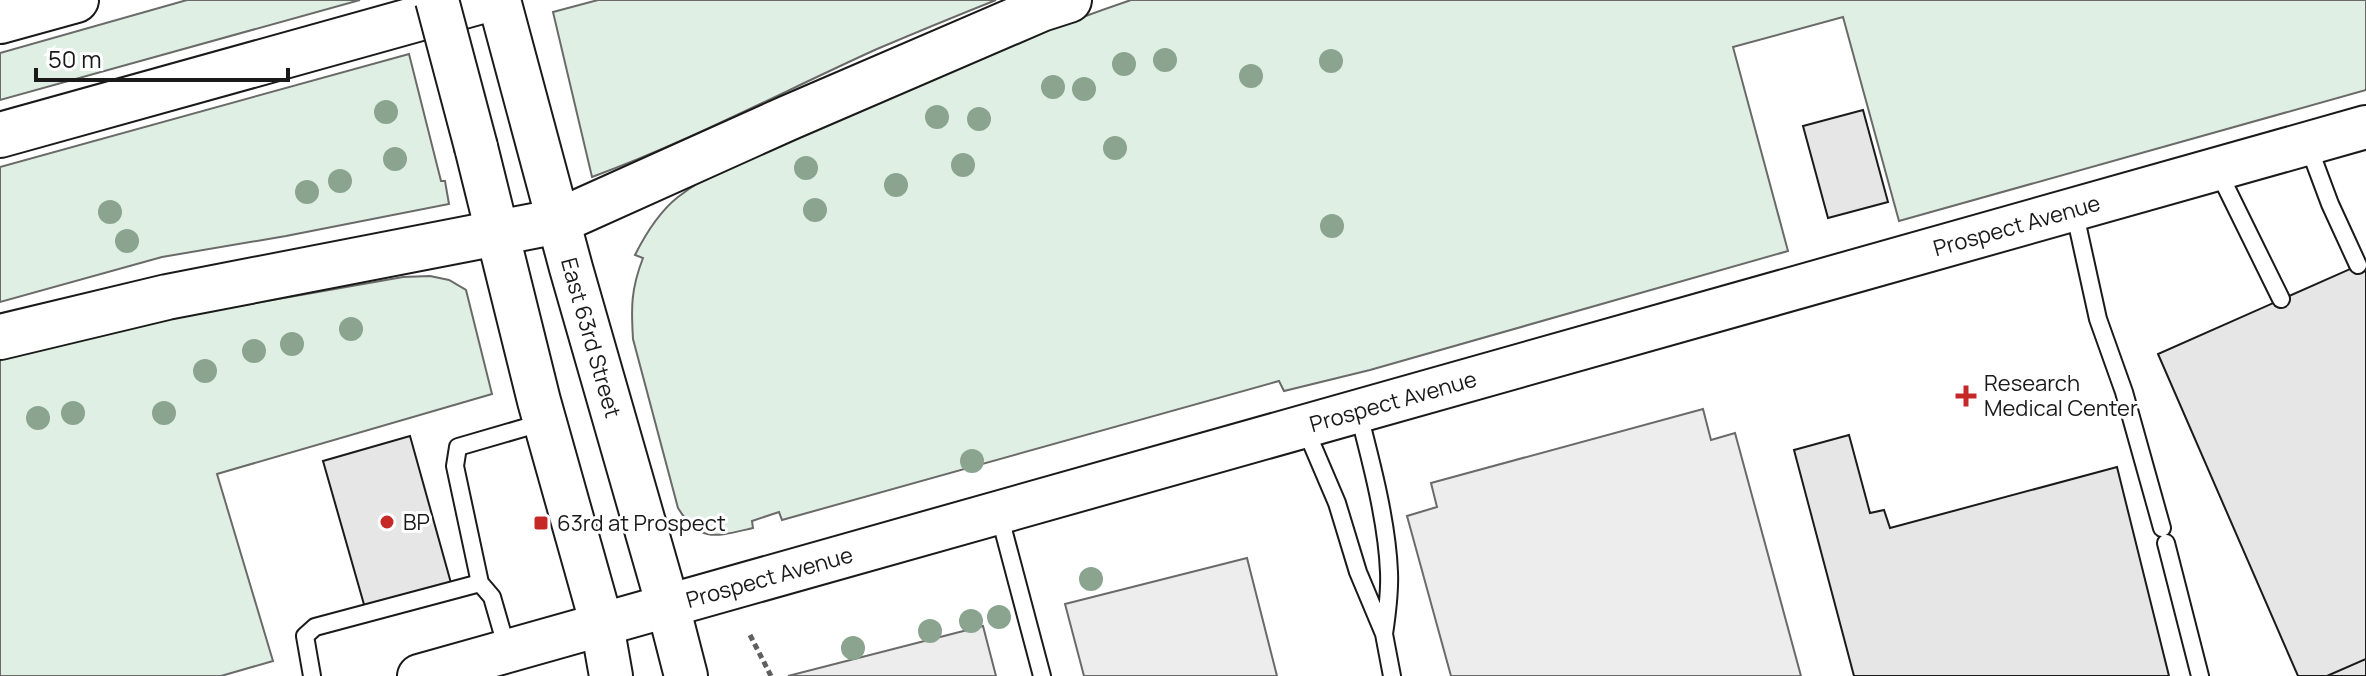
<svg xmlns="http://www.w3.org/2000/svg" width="2366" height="676" viewBox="0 0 2366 676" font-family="Manrope,sans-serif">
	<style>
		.green { fill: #e0efe3; stroke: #6a6a6a; stroke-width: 2 }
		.parking { fill: #ededed; stroke: #6a6a6a; stroke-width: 2 }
		.building { fill: #e6e6e6; stroke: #1a1a1a; stroke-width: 2 }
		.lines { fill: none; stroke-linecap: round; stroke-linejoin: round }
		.service-casing { stroke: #1a1a1a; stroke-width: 20 }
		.secondary-casing { stroke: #1a1a1a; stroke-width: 46 }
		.trunk-casing { stroke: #1a1a1a; stroke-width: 48 }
		.path { stroke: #5f5f5f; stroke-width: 5; stroke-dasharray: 6 4; stroke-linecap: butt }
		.service { stroke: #fff; stroke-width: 16 }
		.secondary { stroke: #fff; stroke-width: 42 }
		.trunk { stroke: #fff; stroke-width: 44 }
		.secondary-bridge-casing { stroke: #1a1a1a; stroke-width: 46; stroke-linecap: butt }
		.secondary-bridge { stroke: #fff; stroke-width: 42 }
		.tree { fill: #8aa48f }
		.poi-dot { fill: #c62828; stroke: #fff; stroke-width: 3 }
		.labels { text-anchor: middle; stroke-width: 6; stroke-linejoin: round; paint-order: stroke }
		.street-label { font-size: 22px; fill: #1a1a1a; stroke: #fff }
		.poi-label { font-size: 22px; fill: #1a1a1a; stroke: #fff; text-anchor: start }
	</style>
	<rect width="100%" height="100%" fill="#fff"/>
	<path class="green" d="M187 0H360L0 100V53Z
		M598 0H996C956 16 917 32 877 49 782 92 690 141 592 177L553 12Z
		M1131 0H2366V90L1899 221 1843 17 1733 47 1788 251 1370 370 1284 391 1279 381 782 520 779 512 752 521 753 528C717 536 700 544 678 508L633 339C631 307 631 289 643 258L635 255C646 233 659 212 678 197 718 166 769 149 815 129 920 82 1022 37 1131 0Z
		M409 54 441 181H445L449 204 286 236 162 257 0 302V167Z
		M430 276 449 280 466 290 492 394 217 474 273 661 221 676H0V354L171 318 403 277Z"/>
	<path class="parking" d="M1703 409 1711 440 1735 433 1801 676H1451L1407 516 1437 507 1431 483Z
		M1247 558 1277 676H1084L1065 604Z
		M983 626 996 676H788Z"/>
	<path class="building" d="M1863 110 1888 202 1828 218 1803 126Z
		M2366 262V659L2327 676H2298L2158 354Z
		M1849 435 1870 513 1884 510 1890 528 2117 467 2169 676H1854L1794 450Z
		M410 436 451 583 365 608 323 461Z
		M2366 659V676H2327Z"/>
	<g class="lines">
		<g class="service-casing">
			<path id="service" d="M2308 145 2330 204 2358 265
				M2218 171 2281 299
				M2074 210 2098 319 2124 392 2162 528
				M1305 428 1337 503 1358 572 1384 634C1387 614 1390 593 1389 572 1387 521 1371 461 1358 411
				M999 514 1042 676
				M2166 543 2200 676
				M480 583 455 466 458 447 544 422
				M1384 634 1392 676
				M312 676 305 636 315 627 480 583 492 597 507 649"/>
		</g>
		<g class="secondary-casing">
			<g id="secondary">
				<path id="s1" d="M499 0 571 268 668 606 686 676"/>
				<path d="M476 147 539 401 602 625 611 676"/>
				<path id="s2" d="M419 676 2366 127"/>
			</g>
		</g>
		<g class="trunk-casing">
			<path id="trunk" d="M0 21 76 0
				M0 135 485 0
				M0 337 167 297 559 221 788 118 1041 9 1069 0"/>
		</g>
		<path class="path" d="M750 635 771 676"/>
		<use href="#service" class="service"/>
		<use href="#secondary" class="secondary"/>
		<use href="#trunk" class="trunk"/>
		<g class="secondary-bridge-casing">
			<path id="secondary-bridge" d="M437 0 476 147"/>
		</g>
		<use href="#secondary-bridge" class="secondary-bridge"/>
	</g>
	<g class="tree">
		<circle cx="1165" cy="60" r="12"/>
		<circle cx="1331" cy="61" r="12"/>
		<circle cx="1124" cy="64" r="12"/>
		<circle cx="1251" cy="76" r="12"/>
		<circle cx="1053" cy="87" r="12"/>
		<circle cx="1084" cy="89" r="12"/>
		<circle cx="386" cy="112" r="12"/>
		<circle cx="937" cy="117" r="12"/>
		<circle cx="979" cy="119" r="12"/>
		<circle cx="1115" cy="148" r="12"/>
		<circle cx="395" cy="159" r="12"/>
		<circle cx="963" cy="165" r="12"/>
		<circle cx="806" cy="168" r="12"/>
		<circle cx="340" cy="181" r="12"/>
		<circle cx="896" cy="185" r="12"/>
		<circle cx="307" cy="192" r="12"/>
		<circle cx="815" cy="210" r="12"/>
		<circle cx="110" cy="212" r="12"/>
		<circle cx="1332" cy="226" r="12"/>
		<circle cx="127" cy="241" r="12"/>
		<circle cx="351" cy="329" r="12"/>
		<circle cx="292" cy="344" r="12"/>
		<circle cx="254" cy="351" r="12"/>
		<circle cx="205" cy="371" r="12"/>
		<circle cx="73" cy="413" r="12"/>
		<circle cx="164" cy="413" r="12"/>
		<circle cx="38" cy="418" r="12"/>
		<circle cx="972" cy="461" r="12"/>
		<circle cx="1091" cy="579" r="12"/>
		<circle cx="999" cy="617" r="12"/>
		<circle cx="971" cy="621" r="12"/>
		<circle cx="930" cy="631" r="12"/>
		<circle cx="853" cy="648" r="12"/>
	</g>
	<g class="poi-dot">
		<path d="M1962 384h8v8h8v8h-8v8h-8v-8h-8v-8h8z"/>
		<circle cx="387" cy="522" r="8"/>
		<rect x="533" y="515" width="16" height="16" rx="4"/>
	</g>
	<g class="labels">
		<g class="street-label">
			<text dy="8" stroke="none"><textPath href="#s2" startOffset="1660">Prospect Avenue</textPath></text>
			<text dy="8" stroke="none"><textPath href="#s1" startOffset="350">East 63rd Street</textPath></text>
			<text dy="8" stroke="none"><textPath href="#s2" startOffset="1012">Prospect Avenue</textPath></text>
			<text dy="8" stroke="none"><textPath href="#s2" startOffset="364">Prospect Avenue</textPath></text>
		</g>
		<g class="poi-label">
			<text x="1984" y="391">Research<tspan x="1984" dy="25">Medical Center</tspan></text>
			<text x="403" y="530">BP</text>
			<text x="557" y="531">63rd at Prospect</text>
		</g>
	</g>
	<path d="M36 68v12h252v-12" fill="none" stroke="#1a1a1a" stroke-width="4"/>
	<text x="48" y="68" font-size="24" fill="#1a1a1a" stroke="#ffffff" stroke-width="6" paint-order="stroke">50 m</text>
</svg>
